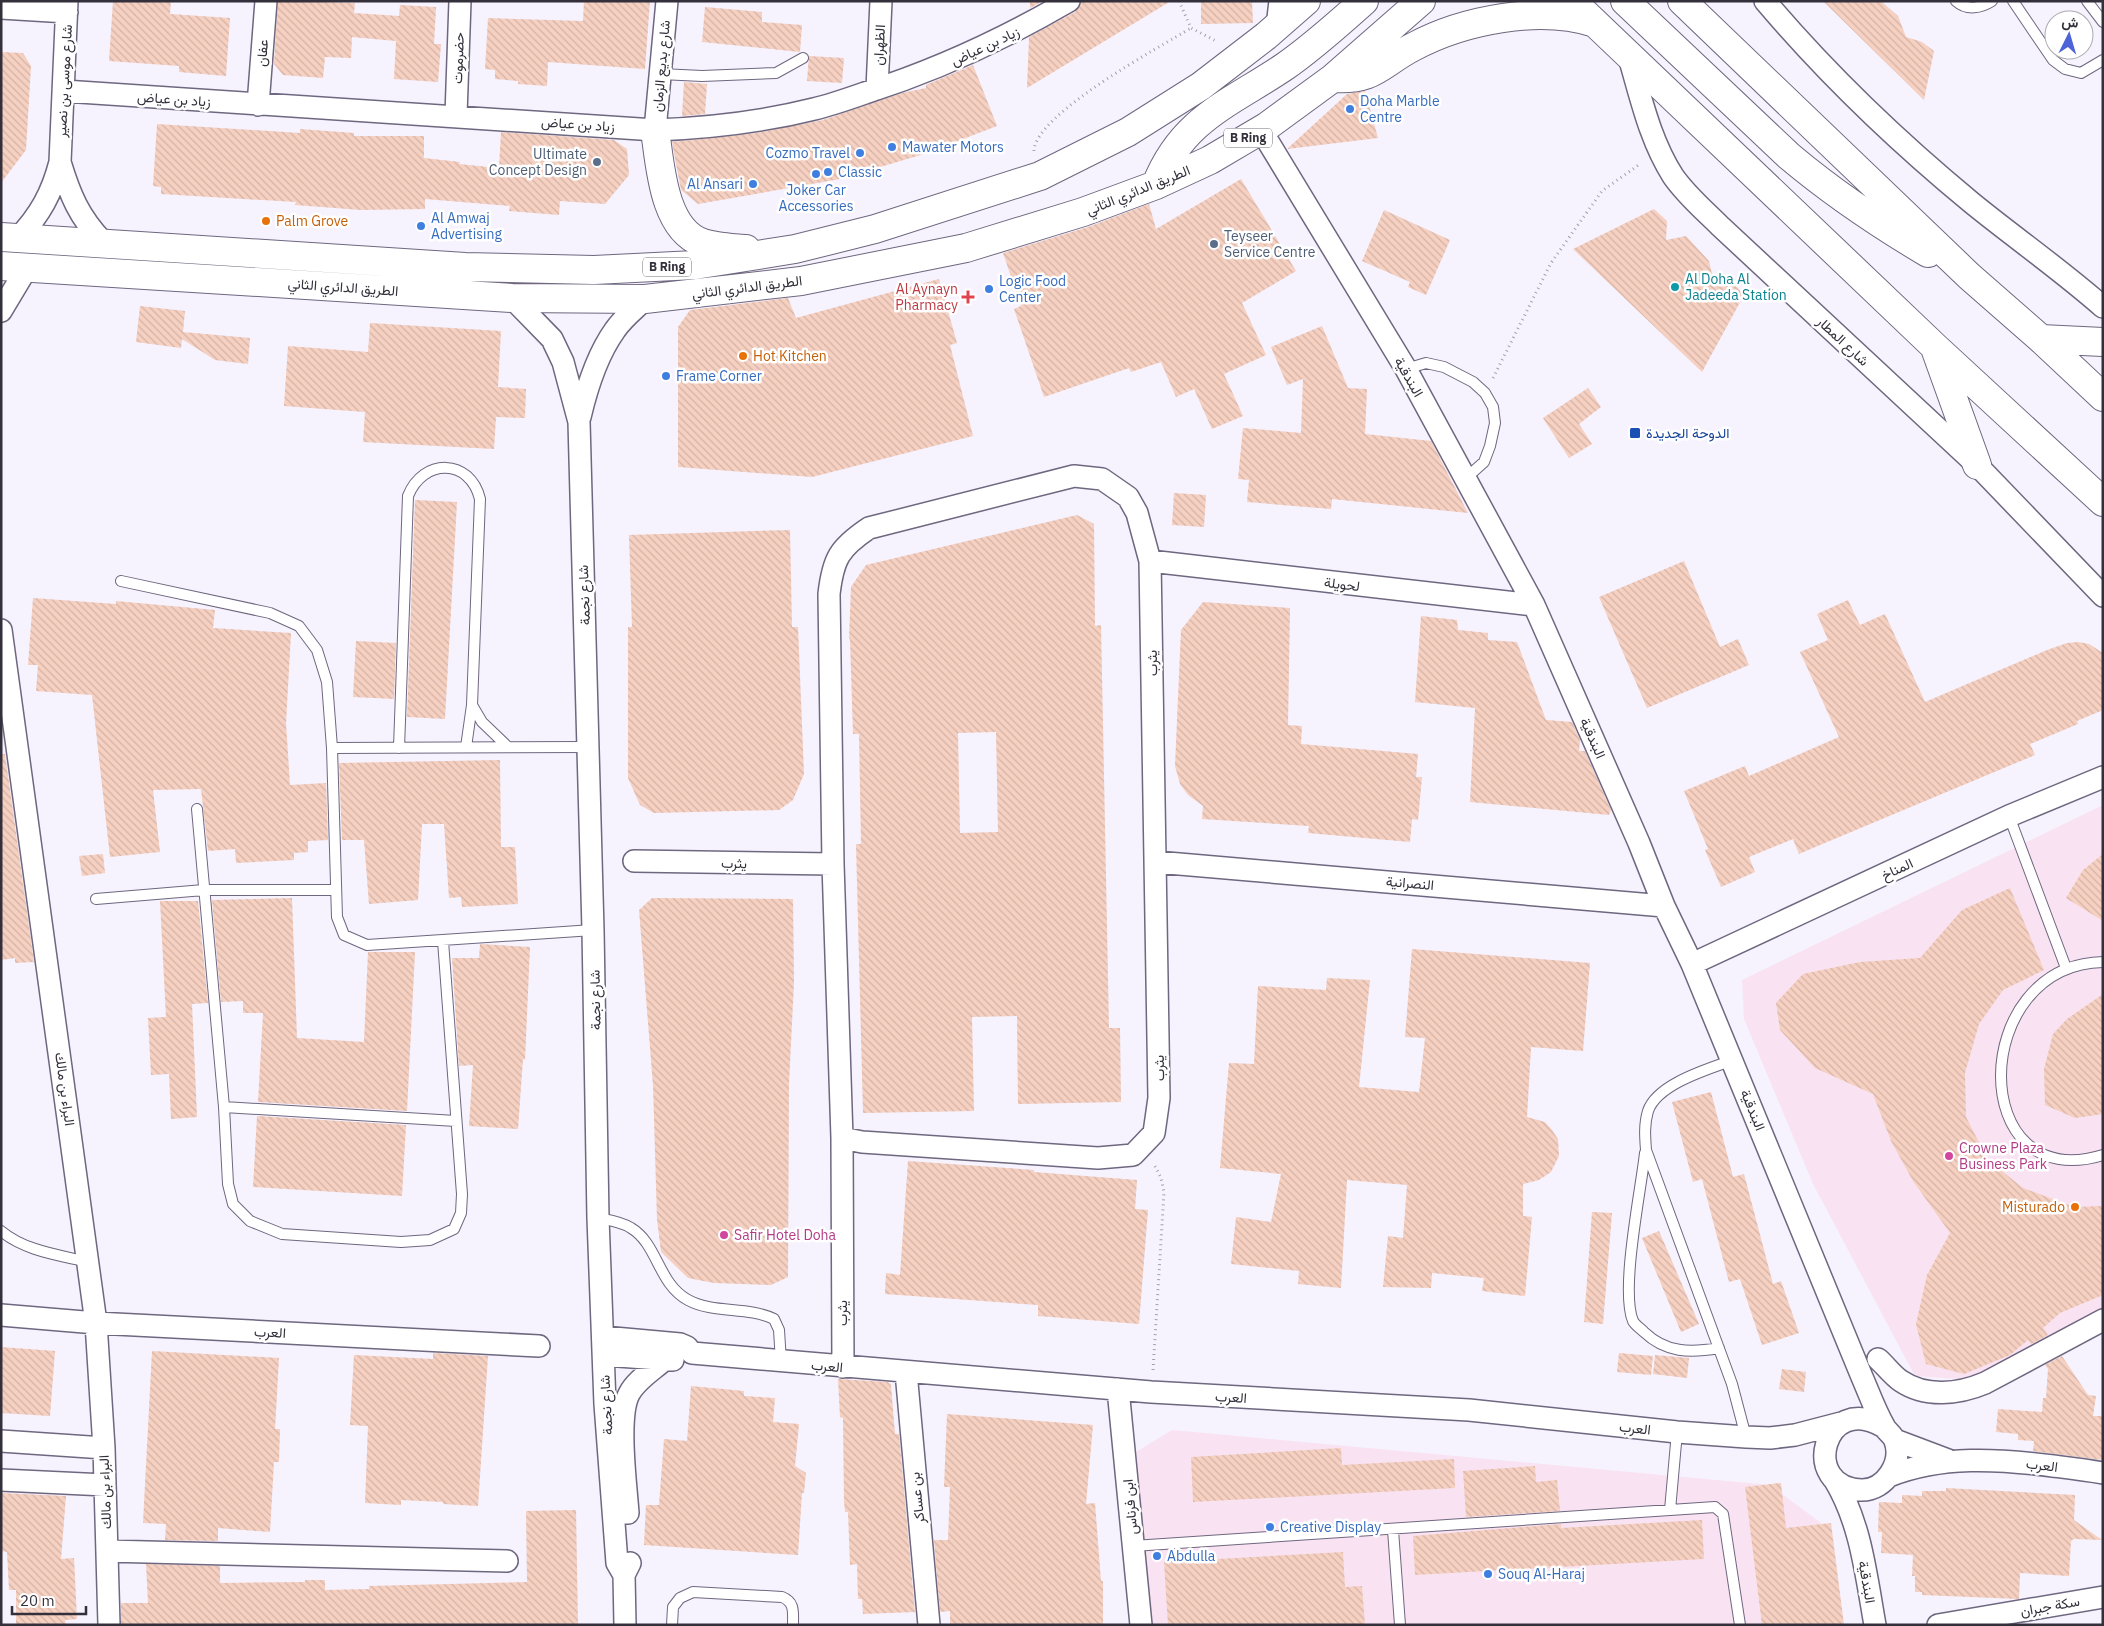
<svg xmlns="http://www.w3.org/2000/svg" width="2104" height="1626" viewBox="0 0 2104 1626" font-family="'IBM Plex Sans',Vazirmatn,sans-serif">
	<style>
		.commercial { fill: #f9e3f2 }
		.building { fill: url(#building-back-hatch); fill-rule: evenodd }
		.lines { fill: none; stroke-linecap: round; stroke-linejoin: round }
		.service-casing { stroke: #6e677f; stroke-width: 12 }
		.minor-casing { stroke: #6e677f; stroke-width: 24 }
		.primary-casing { stroke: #6e677f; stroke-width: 30 }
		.path { stroke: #a4a0ac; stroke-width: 3; stroke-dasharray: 1 4; stroke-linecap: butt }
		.service { stroke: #fff; stroke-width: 10 }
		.minor { stroke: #fff; stroke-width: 21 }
		.primary { stroke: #fff; stroke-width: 28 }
		.shop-dot { fill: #3f7fe0; stroke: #fff; stroke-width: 2 }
		.service-dot { fill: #5c6f8a; stroke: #fff; stroke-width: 2 }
		.food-dot { fill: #e8710a; stroke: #fff; stroke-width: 2 }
		.culture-dot { fill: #0f9aa8; stroke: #fff; stroke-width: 2 }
		.health-dot { fill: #e0444e; stroke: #fff; stroke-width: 2 }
		.transit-dot { fill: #1a4fb4; stroke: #fff; stroke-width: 2 }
		.hotel-dot { fill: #d1479c; stroke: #fff; stroke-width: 2 }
		.labels { text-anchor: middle; stroke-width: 5; stroke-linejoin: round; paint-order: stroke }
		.shield { fill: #fff; stroke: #706e76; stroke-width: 1 }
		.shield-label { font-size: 12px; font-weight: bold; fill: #33303b }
		.street-label { font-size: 14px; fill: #33303b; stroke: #fff }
		.shop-label { font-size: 14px; fill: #366cbe; stroke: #fff; text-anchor: start }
		.service-label { font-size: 14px; fill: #4e5e75; stroke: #fff; text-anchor: end }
		.food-label { font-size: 14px; fill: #c56008; stroke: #fff; text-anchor: start }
		.culture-label { font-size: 14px; fill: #0d838f; stroke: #fff; text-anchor: start }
		.health-label { font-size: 14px; fill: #be3a42; stroke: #fff; text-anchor: end }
		.transit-label { font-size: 14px; fill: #164399; stroke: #fff; text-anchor: start }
		.hotel-label { font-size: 14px; fill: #b23c85; stroke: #fff; text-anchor: start }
	</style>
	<defs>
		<pattern id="building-back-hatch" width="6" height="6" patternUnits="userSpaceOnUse" patternTransform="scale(1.25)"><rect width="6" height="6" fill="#f6d0c1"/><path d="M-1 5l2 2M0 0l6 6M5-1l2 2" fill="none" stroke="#d3b3a7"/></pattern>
	</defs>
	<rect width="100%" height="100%" fill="#f6f2fe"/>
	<path class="commercial" d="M2103 805V1307L1973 1380 1915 1376 1813 1184 1744 1019 1742 980Z
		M1172 1430 1770 1485 1821 1523 1838 1625H1152L1136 1452Z"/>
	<path class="building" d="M113 1H171L170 14 230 18 226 76 179 72V66L109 61Z
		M278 1 355 3 354 13 399 16 400 5 436 7 434 44H441L438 82 394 79 396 41 352 37 351 58 325 57 323 78 283 75 274 64Z
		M584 1H650L645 69 548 62 547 86 518 84V81L495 79V70L485 69 488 18 583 21Z
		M1030 1H1043L1030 8Z
		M1081 1H1171L1027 88 1029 37 1075 12Z
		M1201 1H1252L1253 23 1201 24Z
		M1823 1H1877L1882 2 1898 16 1906 37 1922 42 1934 51 1924 100Z
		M705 7 762 12V22L802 25 800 52 702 42Z
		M1 52 23 53 31 66 26 150 1 183Z
		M809 56 844 58 842 83 807 81Z
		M973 65 997 126 924 154 840 179 698 204 681 190 672 142 757 133 823 120 902 93 926 88V85Z
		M684 82 707 84 705 114 682 116Z
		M1365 91 1378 138 1287 149 1347 94Z
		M157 124 300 133V129L354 133V136H424V158L460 162 459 164 499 168 501 132 614 140 627 149 629 175 605 204 560 201 559 215 509 211 510 206 425 199V209L361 210 295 205 296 202 161 194V187L153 186Z
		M1241 179 1296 271 1242 303 1266 355 1224 374 1243 416 1212 429 1194 389 1176 397 1161 362 1131 372 1129 368 1044 397 1014 309 1021 306 1003 253 1088 227 1149 204 1156 229Z
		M1654 209 1667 221 1666 240 1686 236 1709 261 1713 279 1728 277 1744 295 1702 372 1573 249Z
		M1384 210 1450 240 1426 295 1408 287 1410 282 1362 261Z
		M939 279 957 343 950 345 973 436 812 477 678 467V327L690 310 788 298 796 318Z
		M140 306 185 311 183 332 250 338 248 364 215 360 182 339 181 348 136 342Z
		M370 323 501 331 498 387 526 389 525 418 496 417 494 449 363 442 365 412 284 406 288 346 368 352Z
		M1322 326 1348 388 1367 389 1365 434 1431 441 1468 513 1332 499 1331 509 1247 502 1249 480 1238 479 1243 428 1301 433 1303 379 1287 385 1271 347Z
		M1588 388 1601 407 1579 424 1592 444 1569 458 1543 418Z
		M1174 493 1206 495 1204 527 1172 525Z
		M415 500 457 502 445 719 407 717Z
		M1077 515 1094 524 1095 626 1101 625 1109 1028H1120L1121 1102 1018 1104 1017 1016 972 1017 974 1111 863 1113 856 844H861L859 734H853L850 639H849L851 587 866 565ZM996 732 998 832 960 833 958 733Z
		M790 530 792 627H798L804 774 793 800 779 810 654 813 640 805 628 778V627H632L629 535Z
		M1684 561 1720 647 1738 639 1749 665 1647 708 1599 597Z
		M33 598 116 604V601L215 610 213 628 291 633 286 723 290 785 326 783 328 840 308 841V852L294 853V860L236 863 235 849 208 851 201 789 153 790 160 852 110 857 92 695 36 691 38 665H28Z
		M1848 600 1860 625 1885 614 1925 702 2047 650 2067 643 2078 642 2089 644 2103 653V710L2077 721 2078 724 2030 744 2035 755 1820 845 1799 854 1793 839 1749 857 1755 872 1721 887 1705 850 1708 849 1684 791 1745 766 1749 776 1839 737 1800 652 1828 640 1817 614Z
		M1203 602 1290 608 1288 725 1302 726 1301 744 1418 754 1416 777H1422L1418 820 1412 819 1410 842 1308 833 1309 826 1202 819 1203 806 1188 795 1180 784 1175 766 1181 630Z
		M1421 616 1457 620 1458 630 1488 633V640L1517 642 1546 720 1572 722 1580 740 1579 751H1585L1611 810 1609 815 1470 802 1475 708 1415 702Z
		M356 641 396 643 394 699 353 697Z
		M1 754H5L34 962 15 963V958L1 960Z
		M500 760 501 847H515L518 904 462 907 461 897 449 898 444 824H422L418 900 369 904 364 840H342L339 763Z
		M103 854 105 873 82 876 79 856Z
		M2103 854V921L2066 898 2083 870Z
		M2010 888 2044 970 2003 990 1979 1024 1965 1073 1966 1117 1988 1160 2023 1188 2074 1207 2103 1206V1295L2060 1313 2043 1328 2048 1335 2031 1344 2028 1340 2010 1355 1964 1374 1926 1364 1916 1324 1927 1275 1950 1233 1913 1181 1891 1141 1873 1094 1815 1068 1780 1030 1776 1003 1803 974 1860 962 1920 958 1962 910Z
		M292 898 297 1038 364 1042 368 952H415L407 1111 258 1102 263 1013H243V1001L221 1002 212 900Z
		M652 898 793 899 794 982 789 1084 788 1277 771 1285 714 1283 688 1278 661 1252 657 1219 653 1085 639 910Z
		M160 901H198L208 1003 192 1004 197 1117 171 1119 169 1074 151 1075 148 1018 166 1017Z
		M480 944 530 947 525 1060 523 1059 518 1129 469 1126 473 1065 459 1066 452 958H479Z
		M1412 949 1590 963 1583 1051 1531 1047 1527 1117 1545 1122 1552 1130 1558 1139 1559 1156 1551 1172 1539 1180 1523 1184V1216L1532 1217 1525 1296 1482 1291 1484 1278 1432 1273 1431 1288 1383 1287 1388 1236 1403 1238 1407 1185 1347 1180 1341 1288 1298 1284 1299 1271 1231 1264 1236 1217 1271 1222 1281 1174 1220 1168 1229 1063 1254 1064 1258 986 1326 990 1327 978 1370 980 1359 1087 1419 1092 1425 1038 1405 1037Z
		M2103 994V1114L2075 1118 2045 1105 2044 1069 2053 1034 2067 1019Z
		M1711 1092 1733 1177 1744 1174 1773 1284 1781 1281 1799 1333 1762 1345 1740 1279 1729 1282 1702 1179 1693 1182 1672 1102Z
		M257 1116 406 1125 402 1196 253 1187Z
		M908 1161 1034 1170V1172L1137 1180 1135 1209 1148 1210 1139 1324 1038 1316V1305L885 1294 886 1273 900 1275Z
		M1592 1212 1612 1213 1603 1324 1584 1322Z
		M1659 1231 1699 1324 1681 1332 1642 1238Z
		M1 1347 55 1351 50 1416 1 1413Z
		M152 1351 279 1358 275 1429H280L279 1462H274L270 1532 218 1528V1541L165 1540 166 1524 143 1523Z
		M433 1353 488 1356 478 1506 443 1504V1502L401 1500V1505L365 1503 368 1426 350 1425 354 1355 433 1359Z
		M1619 1353 1653 1356 1651 1375 1617 1372Z
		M1655 1355 1689 1358 1687 1378 1653 1374Z
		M2062 1356 2088 1395 2096 1396 2093 1416H2103V1460L2033 1451 2034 1441 2018 1440V1434L1996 1432 1998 1409 2042 1412 2043 1398H2046L2048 1369 2045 1365Z
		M1782 1369 1806 1372 1804 1392 1779 1389Z
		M838 1379 888 1382 891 1385 895 1434H899L915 1612 863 1614 862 1599H858L857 1564 850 1565 848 1512H845L844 1501 843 1418 840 1417Z
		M691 1386 744 1391V1396L775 1398 773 1422 799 1424 795 1466 806 1473 804 1493H802L798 1555 644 1545 646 1505H659L664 1439 687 1441Z
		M947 1414 1093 1425 1086 1504 1095 1503 1101 1581H1103V1625H950V1611L940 1612 934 1540H948L950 1487H944Z
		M1341 1448 1342 1465 1454 1459 1455 1488 1193 1502 1191 1457Z
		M1535 1466 1536 1482 1557 1480 1560 1511 1466 1517 1463 1471Z
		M1781 1483 1786 1528 1831 1523 1844 1625H1762L1745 1487Z
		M1946 1488 2075 1495 2074 1520 2102 1540 2074 1539 2071 1541 2069 1576 2020 1573 2019 1599 1922 1595V1592H1915V1576H1912L1913 1555 1881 1553 1882 1532H1878L1879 1502 1902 1503V1495L1922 1496V1491H1946Z
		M1 1493 66 1496 61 1559 74 1558 77 1619 65 1620 66 1625H16V1590H9L7 1552 1 1551Z
		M576 1510 578 1625H121V1603H148L146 1564 220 1566V1583L305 1582V1580H325V1590L369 1589V1586L527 1582 526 1511Z
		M1702 1520 1704 1559 1415 1575 1413 1536 1561 1524V1528Z
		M1343 1552 1345 1587 1362 1586 1365 1625H1168L1164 1562Z"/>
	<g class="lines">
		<g class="service-casing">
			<path id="service" d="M1956 1C1967 11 1981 8 1992 1
				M2013 1 2053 60 2065 69 2081 73 2103 60
				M2087 1 2103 22
				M661 74 702 76 776 73 803 58
				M1406 369 1426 363 1444 367 1473 382 1485 393 1493 407 1495 423 1490 446 1484 462 1465 479
				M121 581 270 613 299 626 317 650 327 682 332 748 588 747
				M472 705 482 722 508 747
				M332 748 337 917 344 935 367 945 593 930
				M399 748 408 496C423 458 470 458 480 499L472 705 466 747
				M197 809 224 1107
				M2009 816 2066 968
				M96 899 204 890H336
				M443 941 462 1194 461 1213 454 1229 430 1240 401 1242 282 1234 250 1221 233 1204 228 1184 224 1107 456 1121
				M2103 962C1968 965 1966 1197 2103 1155
				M1733 1060C1708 1069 1657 1084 1648 1111 1644 1124 1645 1137 1646 1150L1732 1384 1746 1437
				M1645 1153C1641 1190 1620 1290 1633 1321 1635 1325 1640 1328 1644 1332 1666 1353 1690 1353 1719 1348
				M598 1218C609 1220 622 1222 631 1228 658 1244 658 1284 688 1300 714 1314 747 1306 774 1319L779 1330 781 1362
				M1 1231C25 1251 59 1255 88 1262
				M1670 1510 1677 1432
				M1393 1530 1400 1625
				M1133 1546 1715 1507 1723 1514 1740 1625
				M672 1625 673 1607 680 1598 693 1592 782 1597C795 1602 793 1612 793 1625"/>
		</g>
		<g class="minor-casing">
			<path id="minor" d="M1765 1C1827 74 1898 142 1972 203 2015 238 2061 270 2103 307
				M1 8 67 12
				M1277 27 1280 1
				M1629 57C1641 98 1650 140 1673 176 1686 195 1704 210 1720 226L1977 465 2103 596
				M877 89 881 1
				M64 91 655 130C708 128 762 122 814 109 831 105 848 99 865 93 937 70 1004 39 1069 1
				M258 105 266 1
				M456 115 460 1
				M655 130 667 1
				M1261 130 1406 369 1534 605 1639 843 1664 906 1692 964 1862 1377C1869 1393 1875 1410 1884 1426 1886 1431 1893 1435 1895 1441 1903 1463 1885 1490 1862 1490 1799 1489 1823 1390 1884 1427
				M60 162C70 195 79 217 103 242
				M18 238C40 215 52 193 60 162L67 1
				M512 298 552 339 563 362 579 422 593 930 598 1218 605 1404 617 1563 624 1575
				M1 311 28 266
				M580 417C587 387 597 355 615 330 623 318 635 309 645 299
				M1150 561 1534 605
				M1 630 96 1323 104 1448 109 1625
				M634 861 833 864
				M1156 862 1664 906
				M1692 964 2009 816 2103 777
				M842 1138 862 1142 1098 1158 1133 1155 1154 1133 1159 1098 1150 561 1137 513 1128 497 1102 479 1074 476 869 528C839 548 833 559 829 594L833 864 842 1138 843 1367
				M1 1315 96 1323 539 1346
				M603 1337 680 1344 687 1347 692 1353 1151 1392 1469 1410 1677 1432 1746 1437 1770 1438 1795 1435 1841 1423
				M604 1355 673 1360
				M1878 1359C1886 1366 1893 1376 1901 1381 1926 1398 1959 1394 1985 1383L2103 1320
				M906 1372 929 1625
				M1118 1389 1141 1625
				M1895 1440 1948 1460
				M1 1441 104 1448
				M1889 1476C1942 1455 1998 1459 2053 1466 2069 1468 2086 1470 2103 1473
				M1834 1479C1861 1523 1866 1575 1875 1625
				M1 1480 105 1485
				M628 1513C626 1485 617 1417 629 1394 636 1380 653 1370 664 1360
				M107 1551 507 1561
				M625 1625 624 1575 630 1563
				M1938 1625 2103 1597"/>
		</g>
		<g class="primary-casing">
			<path id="primary" d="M1572 1 1935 347 2103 502
				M1625 1 1789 156C1833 193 1879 224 1928 253
				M1682 1 1969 276 2041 339 2103 397
				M1333 78C1375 81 1380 64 1413 47 1463 20 1540 5 1595 23
				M655 130C660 164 663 230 703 243 716 247 732 248 746 249
				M1156 185C1182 119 1229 104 1284 67 1313 47 1338 24 1364 1
				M1 237 465 267 594 270 695 265 795 249 875 229 1040 176 1128 132 1201 86 1266 36 1306 1
				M1 266 512 298 645 299 801 281 966 248 1083 212 1156 185 1210 160 1266 127 1333 78 1421 1
				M2041 339 2103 342
				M1936 351 1977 465"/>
		</g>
		<path class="path" d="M1179 1 1191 28 1218 42
			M1034 151C1035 114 1160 47 1191 28
			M1493 378 1551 263 1602 191 1640 164
			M1153 1370 1164 1192 1161 1178 1155 1166"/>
		<use href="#service" class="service"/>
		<use href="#minor" class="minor"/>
		<use href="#primary" class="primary"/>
	</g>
	<g class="shop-dot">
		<circle cx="1350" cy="109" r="5"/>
		<circle cx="892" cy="147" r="5"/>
		<circle cx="860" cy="153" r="5"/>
		<circle cx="828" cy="172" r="5"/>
		<circle cx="816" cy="174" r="5"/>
		<circle cx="753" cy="184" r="5"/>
		<circle cx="421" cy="226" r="5"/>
		<circle cx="989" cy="289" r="5"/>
		<circle cx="666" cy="376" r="5"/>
		<circle cx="1270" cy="1527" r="5"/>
		<circle cx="1157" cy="1556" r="5"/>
		<circle cx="1488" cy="1574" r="5"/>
	</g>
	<g class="service-dot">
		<circle cx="597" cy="162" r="5"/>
		<circle cx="1214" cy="244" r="5"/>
	</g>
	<g class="food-dot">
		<circle cx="266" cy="221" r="5"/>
		<circle cx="743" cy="356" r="5"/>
		<circle cx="2075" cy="1207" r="5"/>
	</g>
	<circle class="culture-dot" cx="1675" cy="287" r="5"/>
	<path class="health-dot" d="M965.5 289.5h5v5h5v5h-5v5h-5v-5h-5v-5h5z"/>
	<rect class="transit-dot" x="1629" y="427" width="12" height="12" rx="2.5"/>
	<g class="hotel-dot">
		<circle cx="1949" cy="1156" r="5"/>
		<circle cx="724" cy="1235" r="5"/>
	</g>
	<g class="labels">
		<g class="shield">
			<rect x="1224" y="128.5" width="48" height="19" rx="4"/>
			<rect x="643" y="257.5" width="48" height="19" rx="4"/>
		</g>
		<g class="shield-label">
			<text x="1248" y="142">B Ring</text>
			<text x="667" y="271">B Ring</text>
		</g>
		<g class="street-label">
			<text transform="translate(879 45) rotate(-87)" y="5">الظهران</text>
			<text transform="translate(985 46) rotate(-25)" y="5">زياد بن عياض</text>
			<text transform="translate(262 53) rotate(-86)" y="5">عفان</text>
			<text transform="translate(458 58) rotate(-88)" y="5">حضرموت</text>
			<text transform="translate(661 66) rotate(-85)" y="5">شارع بديع الزمان</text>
			<text transform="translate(64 81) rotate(-87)" y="5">شارع موسى بن نصير</text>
			<text transform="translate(174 99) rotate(4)" y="5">زياد بن عياض</text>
			<text transform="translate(578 124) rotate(4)" y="5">زياد بن عياض</text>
			<text transform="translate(1138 190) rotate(-22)" y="5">الطريق الدائري الثاني</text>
			<text transform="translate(343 287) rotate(4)" y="5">الطريق الدائري الثاني</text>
			<text transform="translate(747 287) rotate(-7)" y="5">الطريق الدائري الثاني</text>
			<text transform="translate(1843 341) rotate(43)" y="5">شارع المطار</text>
			<text transform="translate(1409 377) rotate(60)" y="5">البندقية</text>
			<text transform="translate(1342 584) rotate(7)" y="5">لحويلة</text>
			<text transform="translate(584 595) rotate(-92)" y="5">شارع نجمة</text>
			<text transform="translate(1152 663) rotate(-91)" y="5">يثرب</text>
			<text transform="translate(1593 738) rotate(66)" y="5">البندقية</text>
			<text transform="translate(734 863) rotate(1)" y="5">يثرب</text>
			<text transform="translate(1897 869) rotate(-25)" y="5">المناخ</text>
			<text transform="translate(1410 883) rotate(5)" y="5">النصرانية</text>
			<text transform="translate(595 1000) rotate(-91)" y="5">شارع نجمة</text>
			<text transform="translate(1159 1068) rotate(-91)" y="5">يثرب</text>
			<text transform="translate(65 1089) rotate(82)" y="5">البراء بن مالك</text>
			<text transform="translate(1753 1110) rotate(68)" y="5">البندقية</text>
			<text transform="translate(842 1313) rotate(-90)" y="5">يثرب</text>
			<text transform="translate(270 1332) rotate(3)" y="5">العرب</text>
			<text transform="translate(827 1366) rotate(5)" y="5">العرب</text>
			<text transform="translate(1231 1397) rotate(4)" y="5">العرب</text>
			<text transform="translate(606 1405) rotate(-93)" y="5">شارع نجمة</text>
			<text transform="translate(1635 1428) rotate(6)" y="5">العرب</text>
			<text transform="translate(2042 1465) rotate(7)" y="5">العرب</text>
			<text transform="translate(105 1492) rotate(-92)" y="5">البراء بن مالك</text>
			<text transform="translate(917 1498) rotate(-96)" y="5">بن عساكر</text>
			<text transform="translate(1130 1507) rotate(-95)" y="5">ابن فرناس</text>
			<text transform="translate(1867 1582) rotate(80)" y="5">البندقية</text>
			<text transform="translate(2050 1606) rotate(-10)" y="5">سكة جبران</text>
		</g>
		<g class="shop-label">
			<text x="1360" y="106">Doha Marble<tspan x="1360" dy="16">Centre</tspan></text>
			<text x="902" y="152">Mawater Motors</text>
			<text x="850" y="158" text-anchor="end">Cozmo Travel</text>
			<text x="838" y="177">Classic</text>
			<text x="743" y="189" text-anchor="end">Al Ansari</text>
			<text x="816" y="195" text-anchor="middle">Joker Car<tspan x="816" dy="16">Accessories</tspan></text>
			<text x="431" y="223">Al Amwaj<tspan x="431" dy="16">Advertising</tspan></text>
			<text x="999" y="286">Logic Food<tspan x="999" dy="16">Center</tspan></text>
			<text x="676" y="381">Frame Corner</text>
			<text x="1280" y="1532">Creative Display</text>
			<text x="1167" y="1561">Abdulla</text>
			<text x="1498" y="1579">Souq Al-Haraj</text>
		</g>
		<g class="service-label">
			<text x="587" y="159">Ultimate<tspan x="587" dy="16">Concept Design</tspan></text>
			<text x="1224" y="241" text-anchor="start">Teyseer<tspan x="1224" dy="16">Service Centre</tspan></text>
		</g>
		<g class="food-label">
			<text x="276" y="226">Palm Grove</text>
			<text x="753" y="361">Hot Kitchen</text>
			<text x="2065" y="1212" text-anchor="end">Misturado</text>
		</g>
		<g class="culture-label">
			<text x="1685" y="284">Al Doha Al<tspan x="1685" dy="16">Jadeeda Station</tspan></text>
		</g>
		<g class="health-label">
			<text x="958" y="294">Al Aynayn<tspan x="958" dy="16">Pharmacy</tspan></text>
		</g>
		<g class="transit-label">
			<text x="1646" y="438">الدوحة الجديدة</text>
		</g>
		<g class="hotel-label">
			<text x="1959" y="1153">Crowne Plaza<tspan x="1959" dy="16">Business Park</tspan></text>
			<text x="734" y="1240">Safir Hotel Doha</text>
		</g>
	</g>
	<rect width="2104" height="1626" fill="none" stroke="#33303b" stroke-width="5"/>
	<g transform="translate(2069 35) rotate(5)"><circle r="24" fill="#ffffff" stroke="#adacb1"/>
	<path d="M0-4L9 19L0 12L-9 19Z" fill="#4d63d8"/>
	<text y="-8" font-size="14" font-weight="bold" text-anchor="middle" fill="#33303b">ش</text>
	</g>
	<path d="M12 1606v8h74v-8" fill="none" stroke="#33303b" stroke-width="2.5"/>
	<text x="20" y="1606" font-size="15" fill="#33303b" stroke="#ffffff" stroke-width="4" paint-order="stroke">20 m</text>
</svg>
